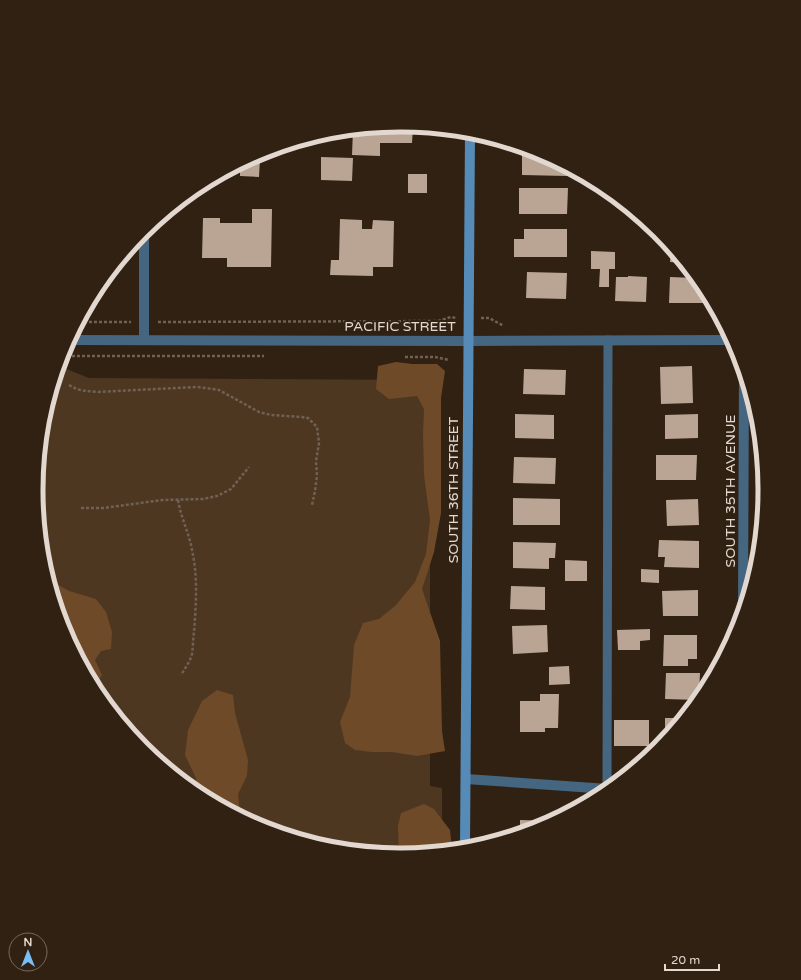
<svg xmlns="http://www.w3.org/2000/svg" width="801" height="980" viewBox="0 0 801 980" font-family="'Varela Round',sans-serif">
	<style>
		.green { fill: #4e3721 }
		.forest { fill: #6e4a29 }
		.building { fill: #baa594 }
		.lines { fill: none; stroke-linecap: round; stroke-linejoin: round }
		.path { stroke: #6f6154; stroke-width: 2.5; stroke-dasharray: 3 2; stroke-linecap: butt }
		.lane { stroke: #456681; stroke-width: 9 }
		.street { stroke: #456681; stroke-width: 10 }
		.secondary { stroke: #558bb6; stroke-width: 10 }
		.labels { text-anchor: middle; stroke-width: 4; stroke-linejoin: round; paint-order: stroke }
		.street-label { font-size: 14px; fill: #e3d8cf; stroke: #312113 }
		.rim { fill: none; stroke: #e3d8cf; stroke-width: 5 }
	</style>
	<rect width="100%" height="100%" fill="#312113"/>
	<path class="green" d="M59 368H64L89 378 430 380V786L442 788V850L400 854 329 847 261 827 198 793 143 748 97 692 64 629 43 561 36 490 43 419Z"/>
	<path class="forest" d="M396 362 412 364H437L445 371 441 398V513L434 552 422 589 440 641 442 731 445 751 417 756 392 752H372L355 750 345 743 340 722 350 697 354 645 363 623 379 619 396 605 415 582 426 554 430 520 424 475 423 434 424 409 417 396 389 399 376 389 378 366Z
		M48 579 69 591 96 599 106 612 112 632 111 649 101 651 95 660 102 675 95 687 64 629Z
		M217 690 233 695 235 713 248 760 247 776 238 794 240 815 198 793 196 778 185 755 188 730 202 701Z
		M424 804 434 809 450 830 452 849 399 854 398 826 401 813Z"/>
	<path class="building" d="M401 126 413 127 412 143H380V156L352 155 353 130Z
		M522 148 540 153 567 168V176L522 175Z
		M321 157 353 158 352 181 321 180Z
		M252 158H260L259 177 240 176V164Z
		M408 174H427V193H408Z
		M519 188H568L567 214H519Z
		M252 209H272L271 267H227V258H202L203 218H220V223H252Z
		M340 219 362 220V229H372L373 220 394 221 393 267H373V276L330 275 331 260H339Z
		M524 229H567V257H514V239H524Z
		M671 247 683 263 670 262Z
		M591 251 615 252V269H609V287H599L600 269H591Z
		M527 272 567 273 566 299 526 298Z
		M628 276 647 277 646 302 615 301 616 277H628Z
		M670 277 696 278 706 293V303H669Z
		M692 366 693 403 661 404 660 367Z
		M524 369 566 370 565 395 523 394Z
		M515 414 554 415V439L515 438Z
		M698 414V438L665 439V415Z
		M656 455H697L696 480H656Z
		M514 457 556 458 555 484 513 483Z
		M513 498 560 499V525H513Z
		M698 499 699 525 667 526 666 500Z
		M659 540 699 541V568L664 567 665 557H658Z
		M513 542 556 543 555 558H549V569L513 568Z
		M565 560 587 561V581H565Z
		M641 569 659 570V583L641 582Z
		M511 586 545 587V610L510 609Z
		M698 590V616H663L662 591Z
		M547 625 548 652 513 654 512 626Z
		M650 629V640L640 641V650H618L617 630Z
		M664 635H697V659H688V666H663Z
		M569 666 570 684 549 685V667Z
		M666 673H700L699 698 698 700 665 699Z
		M540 694H559L558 728H545V732H520V701H540Z
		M665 718H682L665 740Z
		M614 720H649V746H614Z
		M520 820 552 821 540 827 520 833Z"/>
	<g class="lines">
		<path class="path" d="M481 318H489L504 326
			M79 322H131
			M158 322 438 321 451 317 456 318
			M62 356H264
			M405 357H435L449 360
			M69 385C78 391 87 391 98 392L198 387 219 390 259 412 271 415 302 417 308 418 317 427 319 443 316 461 317 476 315 491 312 505
			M178 500C181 518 189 533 192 550 198 576 196 606 194 632 193 639 193 647 192 654 190 662 185 668 181 675
			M81 508H104L162 500 203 499 217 496 231 489 249 467"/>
		<path class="lane" d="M607 790 608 340"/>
		<path class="street" d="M69 340 468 341 731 340
			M144 340V231
			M743 610 744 372
			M466 779 608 789"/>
		<path class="secondary" d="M465 848 470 132"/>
	</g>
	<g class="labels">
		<g class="street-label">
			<text x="400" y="331">PACIFIC STREET</text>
			<text transform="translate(453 490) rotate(-90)" y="5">SOUTH 36TH STREET</text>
			<text transform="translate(730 491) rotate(-90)" y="5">SOUTH 35TH AVENUE</text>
		</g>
	</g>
	<path d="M0 0H801V980H0ZM400 132H401A357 357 0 0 1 758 489V491A357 357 0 0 1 401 848H400A357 357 0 0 1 43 491V489A357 357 0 0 1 400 132Z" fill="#312113" fill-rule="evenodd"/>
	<path class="rim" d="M400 132H401A357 357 0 0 1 758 489V491A357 357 0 0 1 401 848H400A357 357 0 0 1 43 491V489A357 357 0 0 1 400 132Z"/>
	<g transform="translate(28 952)"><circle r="19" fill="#312113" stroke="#786a5e"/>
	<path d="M0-3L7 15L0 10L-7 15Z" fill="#78bff8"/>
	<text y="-6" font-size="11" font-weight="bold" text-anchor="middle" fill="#e3d8cf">N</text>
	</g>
	<path d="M665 964v6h54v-6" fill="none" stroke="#e3d8cf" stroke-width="2"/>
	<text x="671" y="964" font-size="12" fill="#e3d8cf" stroke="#312113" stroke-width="3" paint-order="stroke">20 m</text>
</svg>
